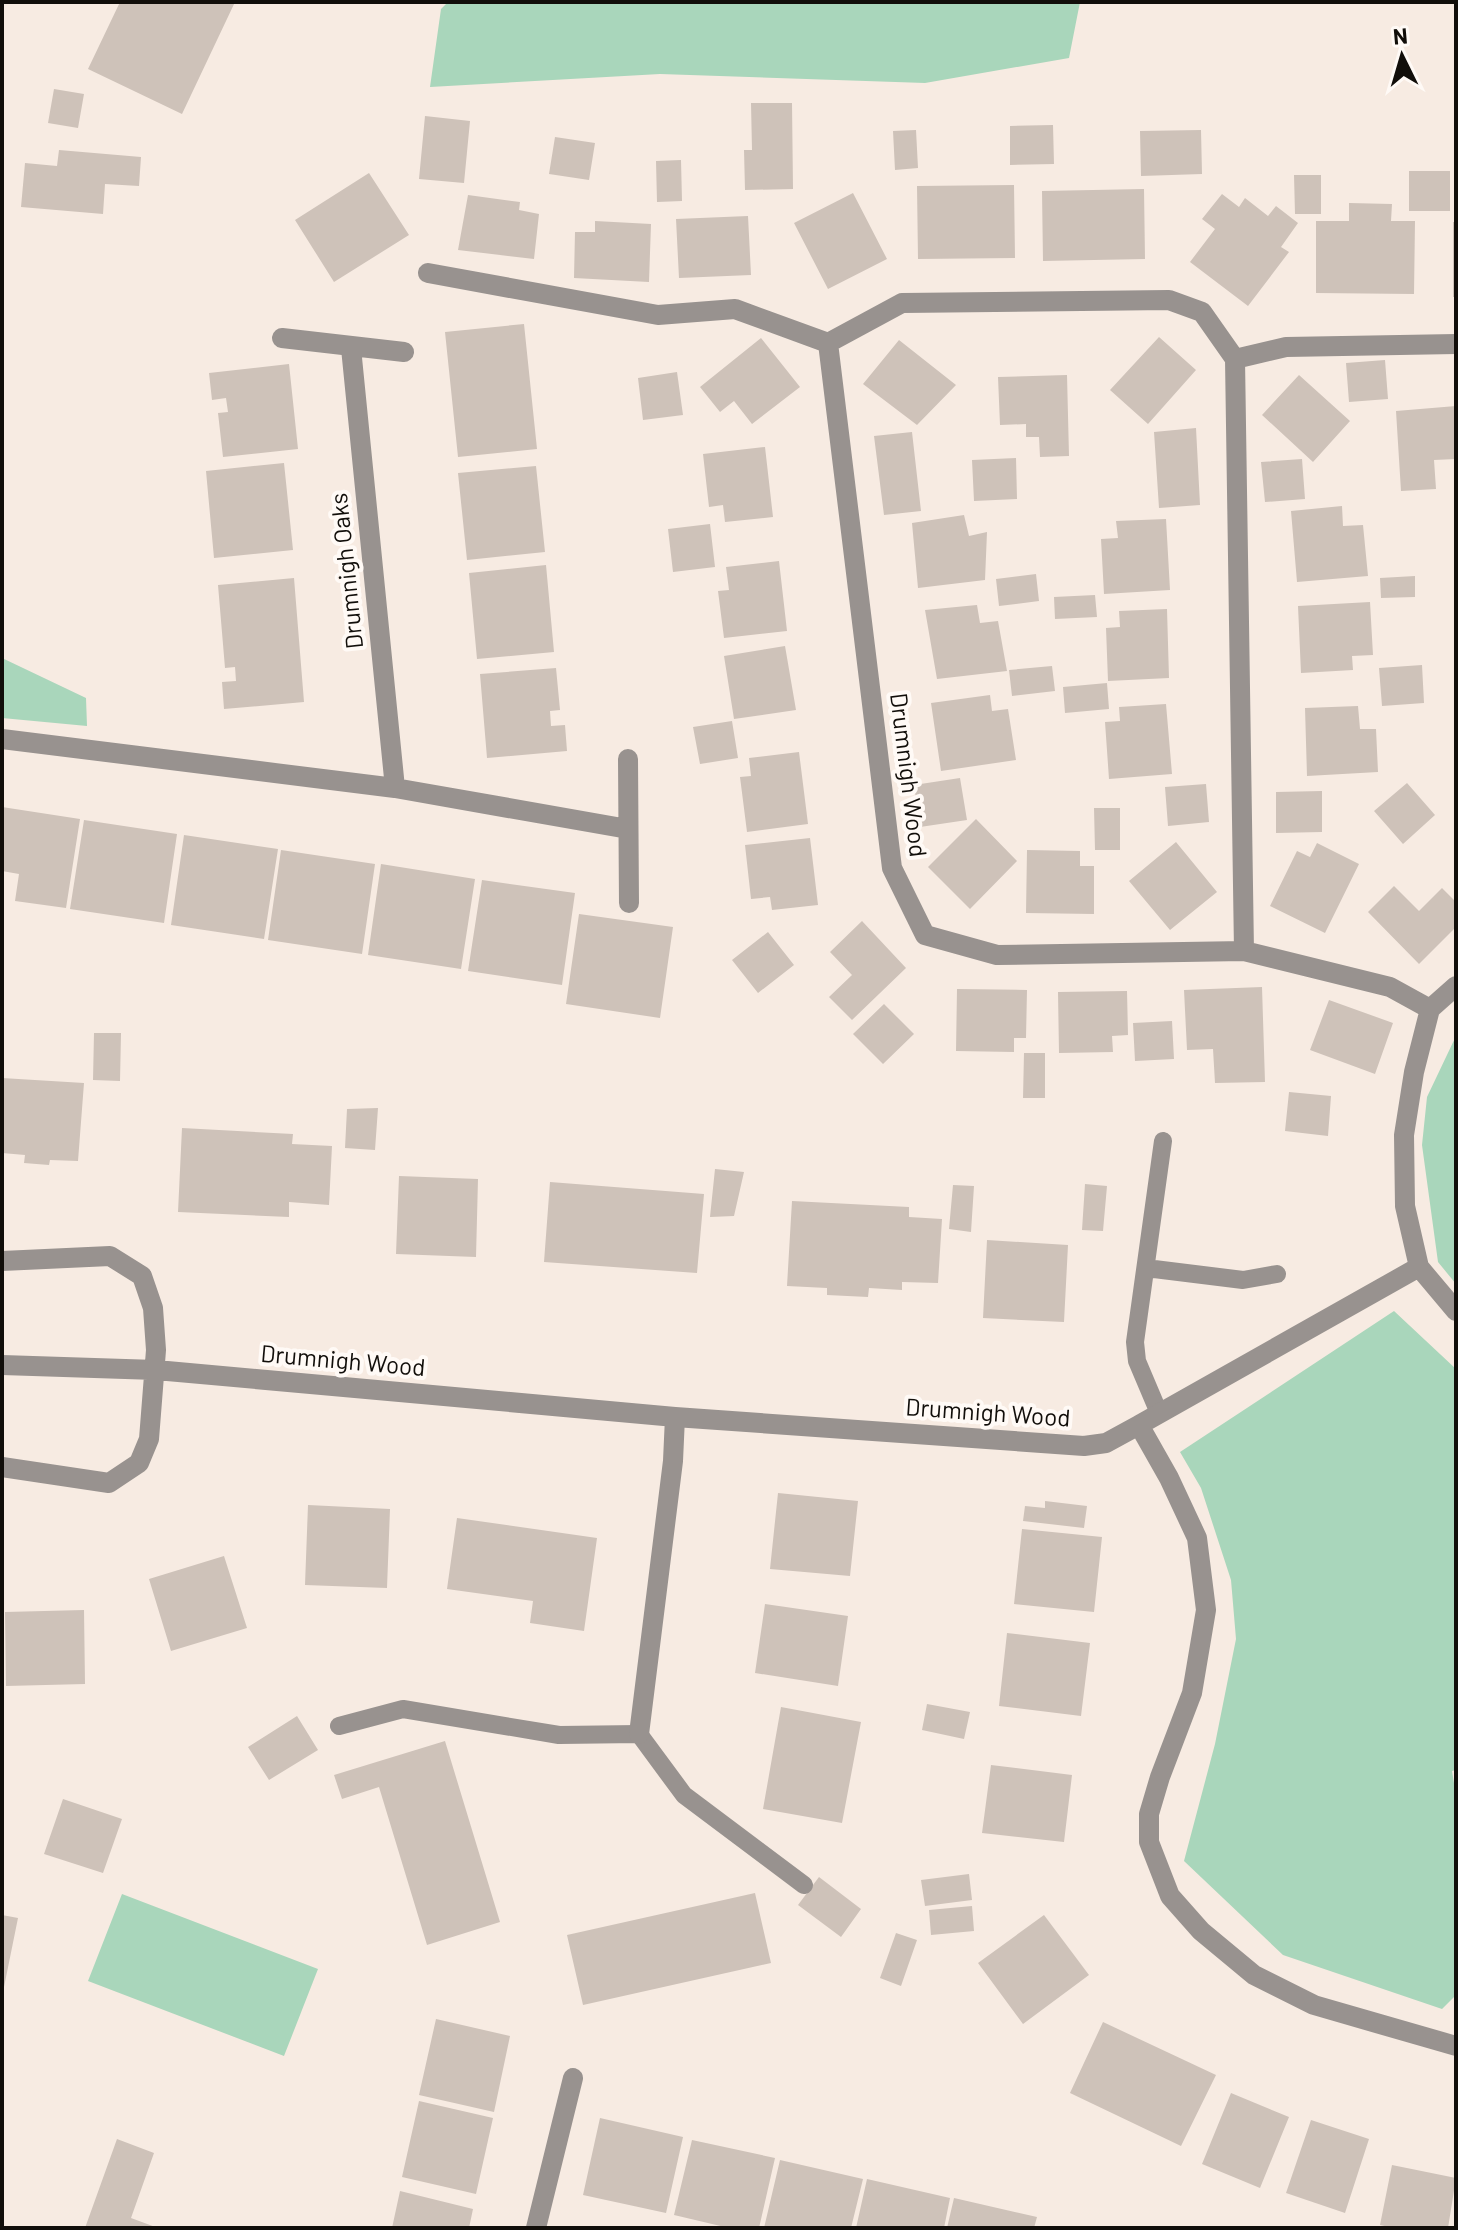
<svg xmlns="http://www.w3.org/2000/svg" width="1458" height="2230" viewBox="0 0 1458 2230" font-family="Barlow,sans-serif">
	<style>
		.green { fill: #a9d6bb }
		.building { fill: #cec2b9 }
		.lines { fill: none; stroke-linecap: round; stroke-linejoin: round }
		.service { stroke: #98928f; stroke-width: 18 }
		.minor { stroke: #98928f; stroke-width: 20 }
		.labels { text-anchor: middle; stroke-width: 8; stroke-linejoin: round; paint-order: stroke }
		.street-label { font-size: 24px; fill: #110e0a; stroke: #fffaf6 }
	</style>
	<rect width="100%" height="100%" fill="#f7ebe2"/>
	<path class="green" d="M448 2H1080L1069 58 925 83 660 74 430 87 441 9Z
		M2 658 86 698 87 726 2 718Z
		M1456 1036V1284L1438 1262 1422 1145 1427 1097Z
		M1394 1311 1456 1369V1770L1452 1771 1456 1795V1995L1442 2009 1283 1955 1184 1861 1215 1744 1236 1639 1231 1580 1201 1488 1180 1452Z
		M122 1894 318 1969 284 2056 88 1981Z"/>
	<path class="building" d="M120 2H235L182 114 88 69Z
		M54 89 84 94 78 128 48 123Z
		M751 103H792L793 189 745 190 744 150H752Z
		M425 116 470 121 464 183 419 179Z
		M1053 125 1054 164 1010 165V126Z
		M916 130 918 168 895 170 893 131Z
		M1201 130 1202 174 1141 176 1140 131Z
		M555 137 595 143 589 180 549 174Z
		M59 150 141 157 139 186 105 184 103 214 21 207 25 163 57 166Z
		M681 160 682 201 657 202 656 161Z
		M1409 171H1450V211H1409Z
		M369 173 409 235 334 282 295 220Z
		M1294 175H1321V214H1295Z
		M1014 185 1015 258 918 259 917 186Z
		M1144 189 1145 259 1043 261 1042 191Z
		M853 193 887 259 828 289 794 223Z
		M1222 194 1239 207 1245 198 1268 216 1276 206 1298 223 1281 247 1289 252 1248 306 1190 262 1215 229 1202 219Z
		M468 195 520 202 519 210 539 214 534 259 458 250Z
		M1349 203 1392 204 1391 221H1415L1414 294 1316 293V221H1349Z
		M748 216 751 275 679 278 676 219Z
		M595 221 651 224 649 282 574 278 575 232H595Z
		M1453 222H1456V297H1453Z
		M524 324 537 449 458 457 445 332Z
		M1159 337 1196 370 1148 424 1110 390Z
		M761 338 800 387 752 424 734 401 720 412 700 387Z
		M899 340 956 385 917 425 863 384Z
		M1385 360 1388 399 1349 402 1346 363Z
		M289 364 298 449 223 457 218 413 228 412 226 398 212 400 209 373Z
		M677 372 683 415 643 420 638 378Z
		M1067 375 1069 456 1040 457 1039 437H1026V424L1000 425 998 377Z
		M1299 375 1350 421 1313 462 1262 415Z
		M1456 406V459L1434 460 1436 489 1401 491 1396 411Z
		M1196 428 1200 505 1159 508 1154 432Z
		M912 432 921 511 884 515 874 436Z
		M765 447 773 517 725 522 723 505 709 507 703 454Z
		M1016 458 1017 499 974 501 972 460Z
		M1302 459 1305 499 1265 502 1261 462Z
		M284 463 293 550 214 558 206 471Z
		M536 466 545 552 467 560 458 473Z
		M1342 506 1343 526 1363 525 1368 576 1297 582 1291 511Z
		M964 515 969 536 987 532 985 580 918 588 912 523Z
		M1166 519 1170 590 1104 594 1101 539 1118 538 1116 521Z
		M710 524 715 567 673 572 668 529Z
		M779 561 787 631 724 638 718 591 729 590 726 567Z
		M546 565 554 652 477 659 469 573Z
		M1036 574 1039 601 999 606 996 579Z
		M1415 576V597L1381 598 1380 578Z
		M294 578 304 702 224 709 222 682 236 681 235 667 225 668 218 585Z
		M1095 595 1097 617 1055 619 1054 597Z
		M1370 602 1373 655 1352 656 1353 670 1301 673 1298 606Z
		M977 605 980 623 998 621 1007 671 937 679 925 610Z
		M1167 609 1169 678 1108 681 1106 628 1120 627 1119 611Z
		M785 646 796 710 734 719 724 656Z
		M1422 665 1424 703 1382 706 1379 668Z
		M1052 666 1055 691 1012 696 1009 670Z
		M556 668 560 710 550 711 551 726 565 725 567 751 487 758 480 674Z
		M1107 683 1109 709 1065 713 1063 687Z
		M990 695 992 711 1008 709 1016 760 941 771 931 703Z
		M1166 704 1172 774 1109 779 1105 722 1120 721 1119 707Z
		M1358 706 1360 729H1376L1378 772 1307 776 1305 708Z
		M732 721 738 758 700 764 693 727Z
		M799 752 808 824 747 832 740 777 751 776 749 758Z
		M960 778 967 820 920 827 914 785Z
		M1407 783 1435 815 1403 844 1374 811Z
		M1206 784 1209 822 1168 826 1165 787Z
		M1322 791V832L1276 833V792Z
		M2 807 80 819 66 908 15 901 19 874 2 871Z
		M1094 808H1120V850H1095Z
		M976 819 1017 861 970 909 928 867Z
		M84 820 177 834 164 923 70 909Z
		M184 835 278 849 264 939 171 925Z
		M810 838 818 905 772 910 770 897 751 899 745 845Z
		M1176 842 1217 892 1170 930 1129 881Z
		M1317 843 1359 864 1325 933 1270 906 1297 851 1310 857Z
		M281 850 375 864 362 954 268 940Z
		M1027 850 1080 851V866H1094V914L1026 913Z
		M381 864 475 879 461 969 368 955Z
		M482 880 575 893 562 985 468 971Z
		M1394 886 1419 911 1442 888 1456 902V927L1419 964 1368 912Z
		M579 914 673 927 660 1018 566 1004Z
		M862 921 906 968 852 1020 829 997 852 975 830 952Z
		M768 932 794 965 758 993 732 960Z
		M1262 987 1265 1082 1215 1083 1213 1049 1187 1050 1184 990Z
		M957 989 1027 990 1026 1038H1014V1052L956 1051Z
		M1127 991 1128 1035 1112 1036 1113 1052 1059 1053 1058 992Z
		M1329 1000 1393 1023 1375 1074 1310 1050Z
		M884 1004 914 1034 883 1064 853 1034Z
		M1172 1021 1174 1059 1135 1061 1133 1023Z
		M94 1033H121L120 1081 93 1080Z
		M1024 1053H1045V1098H1023Z
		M2 1078 84 1083 78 1161 50 1160 49 1165 24 1163 25 1155 2 1153Z
		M1289 1092 1331 1096 1328 1136 1285 1131Z
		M378 1108 375 1150 345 1148 347 1109Z
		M182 1128 293 1134 292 1144 332 1146 329 1205 289 1202V1217L178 1212Z
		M715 1169 744 1172 734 1216 710 1217Z
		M399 1176 478 1179 476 1257 396 1254Z
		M550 1182 704 1194 697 1273 544 1262Z
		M1085 1184 1107 1186 1103 1231 1082 1230Z
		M953 1185 974 1186 971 1232 949 1229Z
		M792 1201 909 1207V1217L942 1219 938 1283 902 1282V1290L869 1288 868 1297 827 1295V1288L787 1286Z
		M987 1240 1068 1245 1064 1322 983 1318Z
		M778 1493 858 1501 850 1576 770 1569Z
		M1045 1501 1087 1506 1084 1528 1023 1521 1025 1506 1045 1508Z
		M308 1505 390 1509 387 1588 305 1585Z
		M457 1518 597 1538 584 1631 530 1623 533 1601 447 1589Z
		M1022 1529 1102 1537 1094 1612 1014 1604Z
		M224 1556 247 1628 171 1651 149 1579Z
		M765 1604 848 1616 838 1686 755 1673Z
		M84 1610 85 1684 6 1686 5 1612Z
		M1007 1633 1090 1643 1081 1716 999 1706Z
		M927 1704 970 1712 964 1739 922 1730Z
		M781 1707 861 1722 842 1823 763 1809Z
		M297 1716 318 1750 269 1780 248 1747Z
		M445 1741 500 1922 427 1945 379 1787 342 1799 334 1775Z
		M991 1765 1072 1775 1064 1842 982 1833Z
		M63 1799 122 1819 103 1873 44 1854Z
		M969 1874 972 1900 925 1906 921 1880Z
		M819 1877 861 1909 841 1937 798 1905Z
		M755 1893 771 1963 583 2005 567 1935Z
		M972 1906 974 1931 931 1935 929 1910Z
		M2 1915 18 1918 3 1992H2Z
		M1044 1915 1089 1975 1023 2024 978 1963Z
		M896 1933 917 1940 901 1986 880 1978Z
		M436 2019 510 2036 494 2112 419 2095Z
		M1103 2022 1216 2075 1181 2146 1070 2093Z
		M1231 2093 1289 2117 1260 2188 1202 2164Z
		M419 2101 493 2118 476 2194 402 2177Z
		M600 2118 683 2137 666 2213 583 2195Z
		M1311 2120 1369 2139 1345 2213 1286 2193Z
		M117 2139 154 2153 131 2218 158 2228H85Z
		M692 2140 775 2158 759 2228H729L674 2215Z
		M780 2160 863 2179 851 2228H764Z
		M1392 2165 1456 2178 1448 2228H1394L1380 2225Z
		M867 2179 950 2198 944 2228H856Z
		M400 2191 473 2209 469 2228H392Z
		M954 2198 1037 2217 1034 2228H947Z"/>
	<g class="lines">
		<path class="service" d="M1146 1268 1243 1280 1277 1274
			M1159 1413 1137 1361 1135 1342 1163 1141
			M339 1726 403 1709 559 1735 639 1734 684 1795 804 1885"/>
		<path class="minor" d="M428 273 658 315 735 309 828 343 892 868 925 935 997 955 1244 951 1390 987 1430 1009
			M282 338 404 352
			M828 343 902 303 1169 300 1202 312 1235 359 1244 951
			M351 348 395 788
			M1235 359 1286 347 1456 344
			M2 739 395 788 628 829
			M628 759 629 903
			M1456 986 1430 1009 1414 1072 1404 1135 1405 1206 1419 1267 1456 1311
			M2 1261 110 1256 142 1276 153 1308 156 1350 149 1439 139 1463 109 1483 2 1467
			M2 1365 156 1370 675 1417 1084 1446 1106 1443 1139 1425 1169 1478 1197 1538 1206 1610 1192 1693 1160 1777 1149 1814V1842L1170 1896 1201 1931 1254 1975 1314 2005 1456 2046
			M1139 1425 1419 1267
			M639 1734 673 1461 675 1417
			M536 2228 573 2078"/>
	</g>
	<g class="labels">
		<g class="street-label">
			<text transform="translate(347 571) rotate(-96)" y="8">Drumnigh Oaks</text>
			<text transform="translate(908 775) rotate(83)" y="8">Drumnigh Wood</text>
			<text transform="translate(343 1361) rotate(5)" y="8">Drumnigh Wood</text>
			<text transform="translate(988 1413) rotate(4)" y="8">Drumnigh Wood</text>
		</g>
	</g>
	<rect width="1458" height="2230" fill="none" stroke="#110e0a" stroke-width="8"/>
	<g transform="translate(1402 56) rotate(355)" stroke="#fffaf6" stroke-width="6" paint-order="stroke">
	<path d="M0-6L14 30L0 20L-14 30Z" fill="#110e0a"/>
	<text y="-12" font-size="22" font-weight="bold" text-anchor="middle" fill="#110e0a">N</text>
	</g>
</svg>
